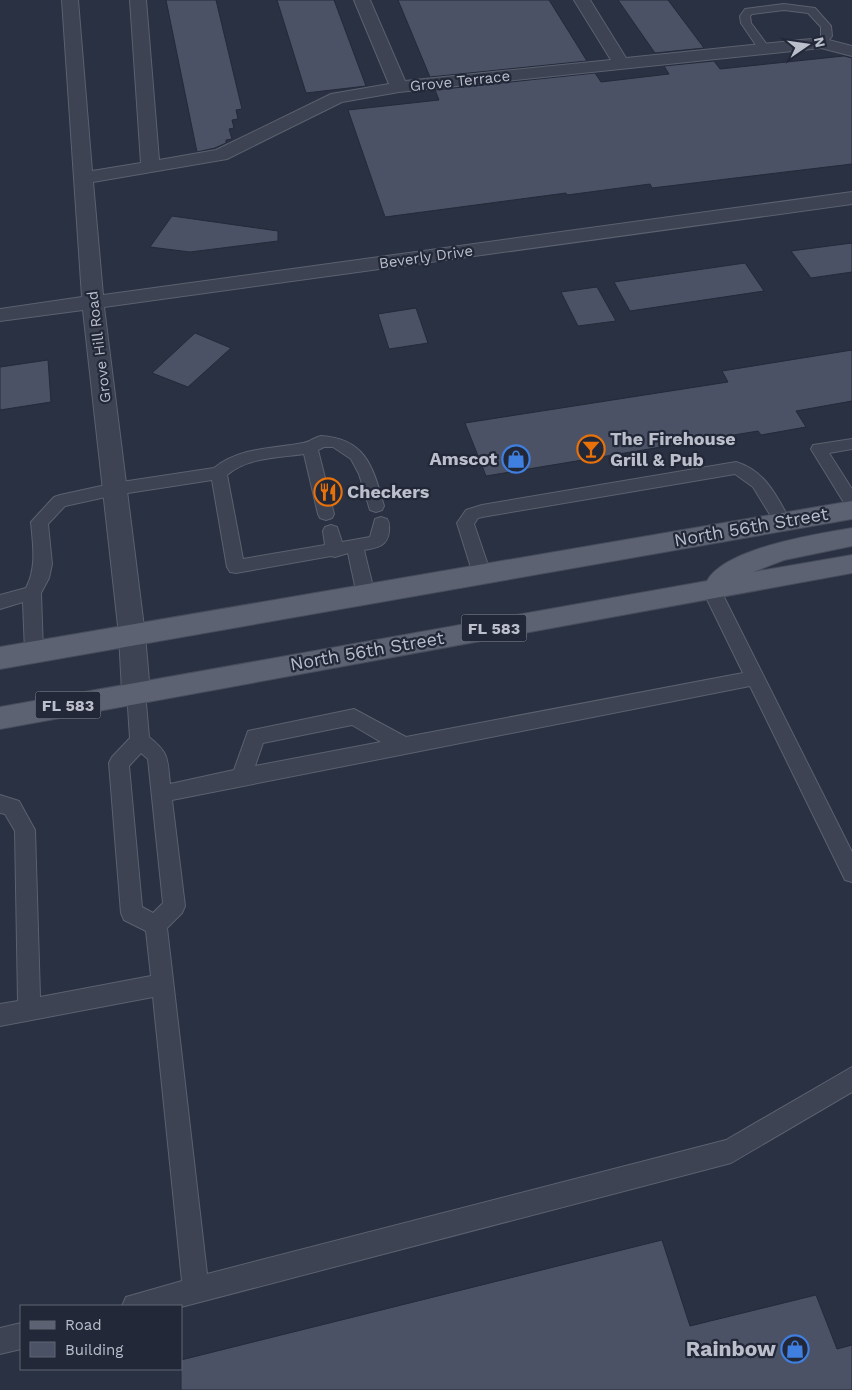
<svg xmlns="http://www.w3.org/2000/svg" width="852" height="1390" viewBox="0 0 852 1390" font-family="'Work Sans',sans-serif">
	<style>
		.building { fill: #4b5266; stroke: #242a39 }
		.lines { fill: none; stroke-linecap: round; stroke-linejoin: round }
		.service-casing { stroke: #5c616f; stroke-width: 2 }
		.minor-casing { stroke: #5c616f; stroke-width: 2 }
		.primary-casing { stroke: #474c5b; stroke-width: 2 }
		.service { fill: #3d4352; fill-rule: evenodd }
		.minor { fill: #3d4352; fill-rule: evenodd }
		.primary { fill: #5c6271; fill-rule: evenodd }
		.labels { text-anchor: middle; stroke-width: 4.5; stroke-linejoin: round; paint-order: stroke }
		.far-street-label { font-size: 15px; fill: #bbbfcc; stroke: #222837 }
		.shield { fill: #222837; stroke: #8d929f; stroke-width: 1 }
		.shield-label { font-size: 16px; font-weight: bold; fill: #bbbfcc }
		.poi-label { font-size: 18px; font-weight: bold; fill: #bbbfcc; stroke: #222837; text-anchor: start }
		.street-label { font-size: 18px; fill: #bbbfcc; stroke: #222837 }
		.near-poi-label { font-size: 21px; font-weight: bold; fill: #bbbfcc; stroke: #222837; text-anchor: end }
	</style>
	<rect width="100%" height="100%" fill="#293142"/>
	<path class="building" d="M166 0H216L242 109 236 110 238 119 232 120 234 128 229 129 232 139 226 140V143L215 148 197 152Z
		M277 0H334L366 86 306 93Z
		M398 0H549L587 61 430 77Z
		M618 0H668L704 48 655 53Z
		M844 56 852 58V164L652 188 650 184 567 195 566 193 385 217 348 110 439 100 435 90 595 73 601 82 669 74 664 66 714 61 720 69Z
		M172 216 278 231V241L190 252 150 247Z
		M852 243V272L811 278 791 251Z
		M745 263 764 291 630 311 614 282Z
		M597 287 616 321 578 326 561 292Z
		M416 308 428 343 389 349 378 314Z
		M195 333 231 348 188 387 152 373Z
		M852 350V401L796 411 806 427 761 435 758 431 486 476 465 423 728 382 722 371Z
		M48 360 51 402 0 410V367Z
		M662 1240 690 1326 816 1295 837 1349 852 1345V1390H181V1360Z"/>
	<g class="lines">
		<g class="service-casing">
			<path id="service" d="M784 4 815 8 831 26 832 36 825 45 821 46 815 43 821 36V27L808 13 784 10 752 14 750 16 751 23 770 49 768 51H760L741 23 740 16 745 9Z
				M321 436C367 439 373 468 384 506L382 510 376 512 370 510 359 474 351 459 333 447H324L318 450 334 514 332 518 326 520 320 518 318 514 304 454C278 458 248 457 227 475L243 559 325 545 323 531 325 527 331 525 337 527 342 542 370 537 375 519 381 517 387 519C390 523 389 526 389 531 388 546 377 548 364 550L375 595 372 600 366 602 360 600 357 595 348 553 335 557 331 556 236 573 230 572 227 567 212 480 115 495 65 506 48 524 52 564 49 578 41 593 43 652 40 657 34 659 28 657 25 652 23 602 0 609V595L26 588C37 567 33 545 31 522L54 497 60 495 115 483 214 468C240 447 273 449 303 443 310 442 315 437 321 436Z
				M852 439V449L829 453 852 489V508L846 506 811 449 813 445Z
				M736 462C766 471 777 497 791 522L789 526 783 528 777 526 753 487 735 474 482 517 478 518 474 524 491 574 488 579 482 580 476 579 473 574 457 523 466 510 482 505Z
				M711 582 717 584 720 589 852 852V882L845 880 750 686 172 800 185 906 182 913 167 928 207 1274 726 1140 852 1067V1092L731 1163 181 1307 122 1306 126 1297 182 1281 153 997 0 1026V1004L18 1001 15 831 5 814 0 813V795L19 801 35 830 40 997 151 976 146 931 124 920 121 913 109 763 112 757 130 738 127 692 129 687 136 684 143 687 145 692 149 737C170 754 167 758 170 784L234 770 248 731 354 709 406 737 743 673 702 589 705 584ZM352 725 381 742 255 766 263 743ZM141 753 148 759 163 903 153 913 142 907 129 766Z
				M21 1323V1349L0 1354V1328Z"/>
		</g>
		<g class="minor-casing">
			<path id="minor" d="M62 0H78L92 171 141 163 130 0H146L159 160 216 150 331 94 389 84 354 0H370L405 81 611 60 574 0H590L626 58 821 38 852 46V56L821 48 399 92 342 102 227 159 93 182 103 295 852 192V204L104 307 145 635 150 692 146 700 136 703 126 700 122 692 119 635 83 310 0 321V309L82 297Z"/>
		</g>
		<g class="primary-casing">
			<path id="primary" d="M852 501V519L0 669V647Z
				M852 528V546L784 560 753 572 852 555V573L0 729V707L707 581C725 548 817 534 852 528Z"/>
		</g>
		<use href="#service" class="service"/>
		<use href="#minor" class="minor"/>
		<use href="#primary" class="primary"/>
	</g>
	<defs>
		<g id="bar-ring" transform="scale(1.4375)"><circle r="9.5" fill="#222837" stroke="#e8710a" stroke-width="1.5"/><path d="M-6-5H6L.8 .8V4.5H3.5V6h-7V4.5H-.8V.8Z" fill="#e8710a"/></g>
		<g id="shop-ring" transform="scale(1.4375)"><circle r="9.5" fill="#222837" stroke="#3f7fe0" stroke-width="1.5"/><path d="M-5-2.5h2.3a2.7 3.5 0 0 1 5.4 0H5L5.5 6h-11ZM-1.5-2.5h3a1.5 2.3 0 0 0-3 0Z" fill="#3f7fe0"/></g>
		<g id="restaurant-ring" transform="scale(1.4375)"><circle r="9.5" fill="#222837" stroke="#e8710a" stroke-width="1.5"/><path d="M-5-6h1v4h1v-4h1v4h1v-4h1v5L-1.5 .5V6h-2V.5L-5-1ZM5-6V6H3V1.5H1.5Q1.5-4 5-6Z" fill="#e8710a"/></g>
	</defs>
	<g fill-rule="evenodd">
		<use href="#bar-ring" x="591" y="449"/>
		<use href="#shop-ring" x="516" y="459"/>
		<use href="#restaurant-ring" x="328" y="492"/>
		<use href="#shop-ring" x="795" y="1349"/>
	</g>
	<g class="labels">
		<g class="far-street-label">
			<text transform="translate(460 81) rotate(-6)" y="5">Grove Terrace</text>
			<text transform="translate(426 257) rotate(-8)" y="5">Beverly Drive</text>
			<text transform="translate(99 347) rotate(-97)" y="5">Grove Hill Road</text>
		</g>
		<g class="shield">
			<rect x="461.5" y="614.5" width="65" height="27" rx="4"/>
			<rect x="35.5" y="691.5" width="65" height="27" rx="4"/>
		</g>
		<g class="shield-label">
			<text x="494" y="634">FL 583</text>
			<text x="68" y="711">FL 583</text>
		</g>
		<g class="poi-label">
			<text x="610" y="445">The Firehouse<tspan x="610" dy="21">Grill &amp; Pub</tspan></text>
			<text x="497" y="465" text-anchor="end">Amscot</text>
			<text x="347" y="498">Checkers</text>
		</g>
		<g class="street-label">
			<text transform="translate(751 527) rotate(-10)" y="6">North 56th Street</text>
			<text transform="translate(367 651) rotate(-10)" y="6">North 56th Street</text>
		</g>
		<g class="near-poi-label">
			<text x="776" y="1356">Rainbow</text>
		</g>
	</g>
	<rect x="20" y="1305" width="162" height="65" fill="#222837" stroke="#5f6473"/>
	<rect x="30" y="1321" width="25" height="8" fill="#5c6271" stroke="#5f6473"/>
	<text x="65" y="1330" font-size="15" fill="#bbbfcc">Road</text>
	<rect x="30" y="1342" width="25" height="15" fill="#4b5266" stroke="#5f6473"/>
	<text x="65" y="1355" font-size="15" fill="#bbbfcc">Building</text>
	<g transform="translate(807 45) rotate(77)" stroke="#222837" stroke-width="4" paint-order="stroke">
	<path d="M0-4L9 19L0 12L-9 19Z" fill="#bbbfcc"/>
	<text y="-8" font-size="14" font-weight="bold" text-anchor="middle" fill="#bbbfcc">N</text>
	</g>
</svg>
